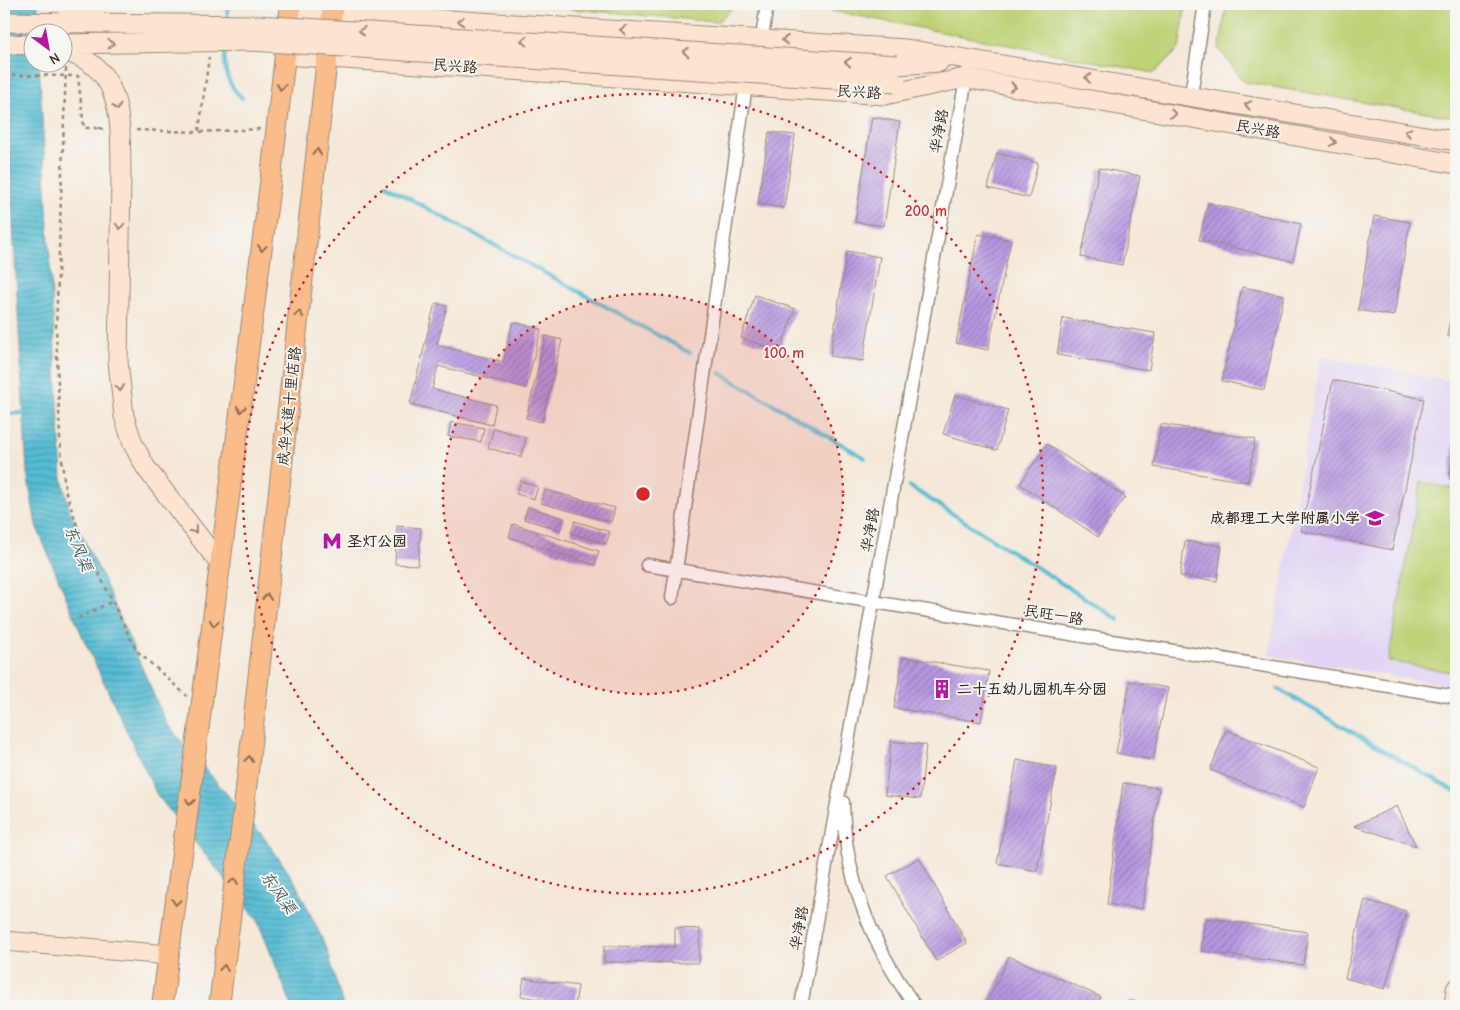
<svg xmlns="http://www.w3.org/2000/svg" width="1460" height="1010" viewBox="0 0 1460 1010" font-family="'Comic Neue','LXGW WenKai TC',sans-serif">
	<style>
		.built { fill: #e1d4f4 }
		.green { fill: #bed377; stroke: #7c7e4a }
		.water { fill: url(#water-rules); stroke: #487379 }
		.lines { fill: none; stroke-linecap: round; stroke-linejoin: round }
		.stream { stroke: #56bcd4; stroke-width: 4 }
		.building { fill: url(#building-hatch) }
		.street-casing { stroke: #98897b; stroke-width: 15 }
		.secondary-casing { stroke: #98897b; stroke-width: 21 }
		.primary-casing { stroke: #98897b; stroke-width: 22 }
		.path { stroke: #98897b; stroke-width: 2.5; stroke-dasharray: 4 4; stroke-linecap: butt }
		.street { stroke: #fff; stroke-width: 12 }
		.secondary { stroke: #fde4d0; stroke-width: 19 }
		.primary { stroke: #f9bc8a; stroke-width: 20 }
		.secondary-bridge-casing { stroke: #98897b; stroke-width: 21; stroke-linecap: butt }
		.path-bridge { stroke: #98897b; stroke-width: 2.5; stroke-dasharray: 4 4; stroke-linecap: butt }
		.secondary-bridge { stroke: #fde4d0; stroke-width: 19 }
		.oneway { stroke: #9c8777 }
		.oneway2 { stroke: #906c4f }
		.ring { fill: none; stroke: #d62828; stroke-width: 2.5; stroke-dasharray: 2.5 5 }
		.labels { text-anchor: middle; stroke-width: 4; stroke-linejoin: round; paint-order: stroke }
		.street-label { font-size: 15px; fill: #3b2a1e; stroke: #f6f6f2 }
		.poi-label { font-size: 15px; font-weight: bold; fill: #3b2a1e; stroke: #f6f6f2; text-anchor: start }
		.water-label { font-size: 16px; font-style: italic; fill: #445d5e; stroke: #f6f6f2 }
		.centre { fill: #d62828; stroke: #f6f6f2; stroke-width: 2.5 }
		.ring-label { font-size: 15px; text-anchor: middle; font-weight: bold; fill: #d62828; stroke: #f6f6f2; stroke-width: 4; stroke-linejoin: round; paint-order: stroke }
	</style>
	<defs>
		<pattern id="water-rules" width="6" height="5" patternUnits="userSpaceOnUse" patternTransform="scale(1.25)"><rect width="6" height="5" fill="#56bcd4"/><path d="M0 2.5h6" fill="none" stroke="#4899ab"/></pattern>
		<pattern id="building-hatch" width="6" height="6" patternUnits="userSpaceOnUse" patternTransform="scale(1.25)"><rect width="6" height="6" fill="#b697e1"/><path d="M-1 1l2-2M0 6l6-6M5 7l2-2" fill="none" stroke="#957bb6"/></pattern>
	</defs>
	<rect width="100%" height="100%" fill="#f6f6f2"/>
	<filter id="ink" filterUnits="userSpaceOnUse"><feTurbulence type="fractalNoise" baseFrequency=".02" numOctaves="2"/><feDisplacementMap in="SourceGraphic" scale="10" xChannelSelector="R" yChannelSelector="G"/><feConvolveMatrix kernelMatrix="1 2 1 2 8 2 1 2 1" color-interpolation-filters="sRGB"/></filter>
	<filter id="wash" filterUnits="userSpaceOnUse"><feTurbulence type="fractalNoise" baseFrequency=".0096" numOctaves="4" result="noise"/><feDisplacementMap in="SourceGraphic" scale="20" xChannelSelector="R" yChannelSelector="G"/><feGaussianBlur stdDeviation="1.12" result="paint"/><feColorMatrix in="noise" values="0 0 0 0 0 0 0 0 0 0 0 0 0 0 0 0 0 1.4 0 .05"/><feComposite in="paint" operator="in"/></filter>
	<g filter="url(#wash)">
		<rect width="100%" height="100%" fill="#f5e8d8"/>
		<path class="built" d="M1321 356 1456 382V687L1269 655Z"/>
		<path class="green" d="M518 4H737L717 22Z
			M796 4H1186L1179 49 1154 73Z
			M1227 4H1456V118L1244 82 1219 49Z
			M1421 482 1456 489V673L1388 661Z"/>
		<path class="water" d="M4 4H38V32H32V62L39 63 62 478 70 512 101 574 166 723 267 841 295 882 327 949 343 1006H292L257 919 157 795 84 640 36 525 27 472 4 63Z"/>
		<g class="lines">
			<path class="stream" d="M227 19 228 4
				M225 46C224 68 225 82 242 98
				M385 185 690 353
				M720 373 865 458
				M4 414 27 413
				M909 486 1119 620
				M1278 689 1456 792"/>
		</g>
		<g id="blocks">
			<path class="building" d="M872 117 900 122 884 226 855 222Z
				M769 132 795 135 784 208 758 204Z
				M997 153 1038 163 1029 198 988 188Z
				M1099 168 1140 176 1122 265 1081 257Z
				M1208 203 1301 224 1293 261 1199 240Z
				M1374 216 1410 222 1394 316 1358 310Z
				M978 234 1011 240 988 350 956 343Z
				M847 251 880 257 863 361 830 356Z
				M1242 287 1284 295 1264 390 1222 381Z
				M1455 292H1456V338L1447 336Z
				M755 295 795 309 780 351 741 338Z
				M435 303 447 306 437 345 503 362 513 322 541 329 526 388 438 366 432 389 496 405 492 425 410 404Z
				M1063 318 1155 333 1149 370 1057 355Z
				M546 336 562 340 542 422 526 418Z
				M1333 380 1424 399 1392 550 1301 531Z
				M955 395 1008 410 997 450 943 434Z
				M451 422 484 428 481 442 448 436Z
				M1161 424 1255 439 1248 482 1154 467Z
				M494 428 526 438 521 457 488 448Z
				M1455 438H1456V480L1449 479Z
				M1047 444 1125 497 1098 537 1020 484Z
				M521 481 538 487 534 499 516 494Z
				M545 490 615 508 611 522 541 503Z
				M528 507 564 518 560 530 524 519Z
				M575 521 610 532 606 544 571 533Z
				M513 524 599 551 595 565 509 537Z
				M397 526 421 528 418 565 395 564Z
				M1185 541 1222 546 1217 581 1180 576Z
				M903 657 989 671 981 722 894 708Z
				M1130 681 1168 688 1153 760 1116 753Z
				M1226 730 1319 767 1304 807 1210 770Z
				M891 741 926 745 920 799 885 795Z
				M1017 760 1057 768 1037 871 997 863Z
				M1123 783 1159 788 1142 909 1107 904Z
				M1397 806 1416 846 1354 826Z
				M919 858 967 943 936 961 887 876Z
				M1365 900 1406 911 1385 989 1345 978Z
				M1205 918 1308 932 1303 965 1201 951Z
				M675 928 700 929 699 963 604 962V946L675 947Z
				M1009 956 1101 997 1097 1006H994L987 1003Z
				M524 978 578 986 575 1005 521 996Z
				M1129 1001 1165 1005V1006H1128Z"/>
		</g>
	</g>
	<g filter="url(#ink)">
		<use href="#blocks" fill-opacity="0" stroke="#98897b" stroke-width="1"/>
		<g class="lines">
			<g class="street-casing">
				<path id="street" d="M762 38 767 4
					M1191 95 1205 4
					M647 565 1456 697
					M672 598 746 85
					M843 802C844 878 872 945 915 1006
					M801 1006 967 73"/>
			</g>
			<g class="secondary-casing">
				<path id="secondary" d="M291 10 906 49 1456 141
					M4 44 32 45
					M284 55 885 95 965 78 1456 164
					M897 65 939 62
					M121 177 118 361 124 416 133 444 146 468 221 565
					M4 941 169 955
					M1454 1006 1456 989"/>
			</g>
			<g class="primary-casing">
				<path id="primary" d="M162 1006 270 185 291 4
					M219 1006 244 807 333 4"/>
			</g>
			<path class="path" d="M66 68 56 328 60 439 65 490 81 537 136 650 187 696
				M99 128 105 129
				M136 130 199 132 260 129
				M199 131 209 57
				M78 618 113 601"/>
			<use href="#street" class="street"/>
			<use href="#secondary" class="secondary"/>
			<use href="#primary" class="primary"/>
			<g class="secondary-bridge-casing">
				<path id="secondary-bridge" d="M68 16 88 12 101 4
					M4 22 257 25 897 65
					M62 44 252 41 895 83
					M62 51C126 65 120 126 121 177"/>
			</g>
			<path class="path-bridge" d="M4 75 78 76 84 128H99"/>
			<use href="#secondary-bridge" class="secondary-bridge"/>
		</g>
		<defs><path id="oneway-chevron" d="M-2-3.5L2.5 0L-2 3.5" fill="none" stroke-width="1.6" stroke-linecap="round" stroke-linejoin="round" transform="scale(1.25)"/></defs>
		<g class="oneway">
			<use href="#oneway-chevron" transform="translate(461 21) rotate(-177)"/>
			<use href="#oneway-chevron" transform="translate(623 30) rotate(-177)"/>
			<use href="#oneway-chevron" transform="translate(362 31) rotate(-176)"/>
			<use href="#oneway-chevron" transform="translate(785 40) rotate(-176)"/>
			<use href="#oneway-chevron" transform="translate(524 41) rotate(-176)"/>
			<use href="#oneway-chevron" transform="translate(111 44)"/>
			<use href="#oneway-chevron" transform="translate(686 52) rotate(-176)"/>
			<use href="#oneway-chevron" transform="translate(848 62) rotate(-176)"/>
			<use href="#oneway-chevron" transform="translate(1088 78) rotate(-171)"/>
			<use href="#oneway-chevron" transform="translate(1013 87) rotate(10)"/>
			<use href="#oneway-chevron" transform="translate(1248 105) rotate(-170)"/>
			<use href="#oneway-chevron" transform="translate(117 107) rotate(77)"/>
			<use href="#oneway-chevron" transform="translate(1173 114) rotate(10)"/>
			<use href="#oneway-chevron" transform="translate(1408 132) rotate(-170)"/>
			<use href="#oneway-chevron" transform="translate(1333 142) rotate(10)"/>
			<use href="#oneway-chevron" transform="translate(120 226) rotate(90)"/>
			<use href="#oneway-chevron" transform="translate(120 388) rotate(85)"/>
			<use href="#oneway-chevron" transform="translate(194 530) rotate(52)"/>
		</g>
		<g class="oneway2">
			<use href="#oneway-chevron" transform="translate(281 87) rotate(96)"/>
			<use href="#oneway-chevron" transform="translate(317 152) rotate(-84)"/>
			<use href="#oneway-chevron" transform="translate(262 248) rotate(97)"/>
			<use href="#oneway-chevron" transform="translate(299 314) rotate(-84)"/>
			<use href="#oneway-chevron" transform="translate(241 409) rotate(97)"/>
			<use href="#oneway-chevron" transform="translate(267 597) rotate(-84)"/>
			<use href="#oneway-chevron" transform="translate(214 623) rotate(97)"/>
			<use href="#oneway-chevron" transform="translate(249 759) rotate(-84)"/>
			<use href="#oneway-chevron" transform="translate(190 802) rotate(99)"/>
			<use href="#oneway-chevron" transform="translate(234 881) rotate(-83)"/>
			<use href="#oneway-chevron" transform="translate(176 902) rotate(97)"/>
			<use href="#oneway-chevron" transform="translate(224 968) rotate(-83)"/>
		</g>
	</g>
	<circle cx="643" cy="494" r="200" fill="#d62828" fill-opacity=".12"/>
	<g class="ring">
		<circle cx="643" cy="494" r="200"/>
		<circle cx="643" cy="494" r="400"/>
	</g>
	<defs>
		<g id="school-bare" transform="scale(1.5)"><path d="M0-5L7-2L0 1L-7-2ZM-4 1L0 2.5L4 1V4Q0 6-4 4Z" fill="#b5179e" stroke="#f6f6f2" stroke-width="2.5" paint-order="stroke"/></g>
		<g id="metro-bare" transform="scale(1.5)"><path d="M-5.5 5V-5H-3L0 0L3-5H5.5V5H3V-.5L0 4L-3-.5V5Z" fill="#b5179e" stroke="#f6f6f2" stroke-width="2.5" paint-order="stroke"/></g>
		<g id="building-bare" transform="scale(1.5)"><path d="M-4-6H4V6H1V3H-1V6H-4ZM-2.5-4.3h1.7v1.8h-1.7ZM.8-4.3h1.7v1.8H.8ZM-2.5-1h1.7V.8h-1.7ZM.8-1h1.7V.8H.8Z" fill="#b5179e" stroke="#f6f6f2" stroke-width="2.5" paint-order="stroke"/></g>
	</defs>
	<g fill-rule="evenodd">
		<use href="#school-bare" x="1375" y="518"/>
		<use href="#metro-bare" x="332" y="541"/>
		<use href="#building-bare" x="942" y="689"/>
	</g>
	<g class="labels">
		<g class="street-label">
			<text transform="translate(455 66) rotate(4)" y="5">民兴路</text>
			<text transform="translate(859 92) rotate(3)" y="5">民兴路</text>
			<text transform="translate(1258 129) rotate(10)" y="5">民兴路</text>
			<text transform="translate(939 131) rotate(-80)" y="5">华净路</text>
			<text transform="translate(289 406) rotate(-84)" y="5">成华大道十里店路</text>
			<text transform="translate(870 530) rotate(-80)" y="5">华净路</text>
			<text transform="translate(1054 615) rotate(9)" y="5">民旺一路</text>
			<text transform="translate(799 928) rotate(-80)" y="5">华净路</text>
		</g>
		<g class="poi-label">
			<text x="1360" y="523" text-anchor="end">成都理工大学附属小学</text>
			<text x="347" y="546">圣灯公园</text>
			<text x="957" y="694">二十五幼儿园机车分园</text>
		</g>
		<g class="water-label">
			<text transform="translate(79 548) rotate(68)" y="6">东风渠</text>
			<text transform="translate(279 892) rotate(55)" y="6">东风渠</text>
		</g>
	</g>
	<circle cx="643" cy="494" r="8" class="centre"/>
	<g class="ring-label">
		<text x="926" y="216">200 m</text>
		<text x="784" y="358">100 m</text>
	</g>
	<rect width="1460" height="1010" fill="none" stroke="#f6f6f2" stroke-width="20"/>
	<g transform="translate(48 48) rotate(148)"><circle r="24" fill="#f6f6f2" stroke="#aba49d"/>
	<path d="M0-4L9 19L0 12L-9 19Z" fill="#b5179e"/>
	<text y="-8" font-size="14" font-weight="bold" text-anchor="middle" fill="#3b2a1e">N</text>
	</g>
</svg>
